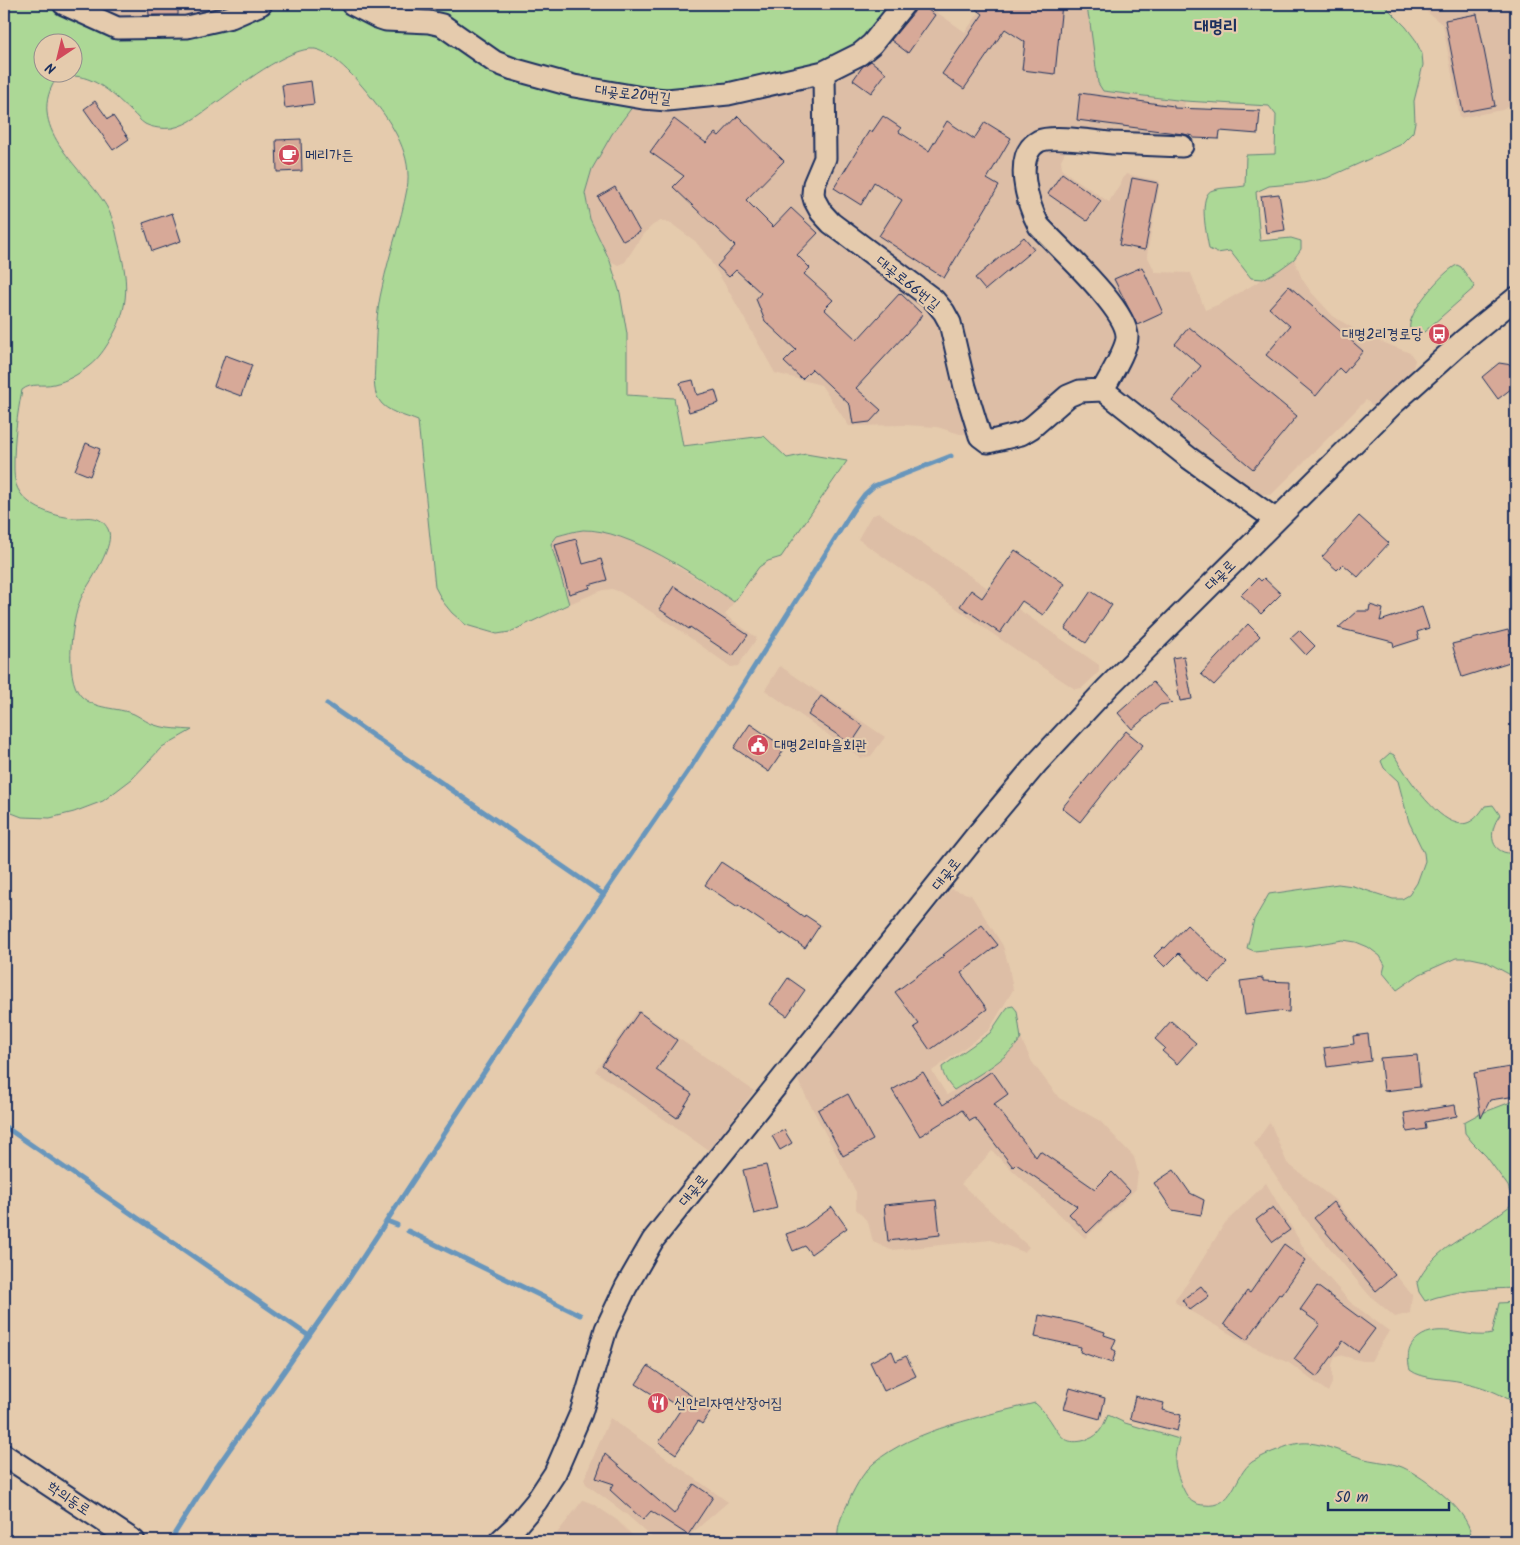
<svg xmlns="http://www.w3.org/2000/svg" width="1520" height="1545" viewBox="0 0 1520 1545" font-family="Kalam,'Poor Story',sans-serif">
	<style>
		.built { fill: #ddbea6 }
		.green { fill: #acd896; stroke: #64847a; fill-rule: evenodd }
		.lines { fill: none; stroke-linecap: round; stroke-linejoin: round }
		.stream { stroke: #6796bc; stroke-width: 5 }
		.building { fill: #d7a998; stroke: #1b2f5e }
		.minor-casing { stroke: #1b2f5e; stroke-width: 25 }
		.minor { stroke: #e5cbad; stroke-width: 21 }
		.labels { text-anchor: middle; stroke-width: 4.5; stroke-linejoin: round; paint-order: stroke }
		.street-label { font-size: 15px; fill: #1b2f5e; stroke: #e5cbad }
		.poi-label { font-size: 15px; fill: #1b2f5e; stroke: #e5cbad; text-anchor: start }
		.quarter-label { font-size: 18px; font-weight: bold; fill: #1b2f5e; stroke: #e5cbad }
	</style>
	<rect width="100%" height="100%" fill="#e5cbad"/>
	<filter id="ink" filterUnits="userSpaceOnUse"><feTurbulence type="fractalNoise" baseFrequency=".02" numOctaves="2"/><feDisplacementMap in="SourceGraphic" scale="10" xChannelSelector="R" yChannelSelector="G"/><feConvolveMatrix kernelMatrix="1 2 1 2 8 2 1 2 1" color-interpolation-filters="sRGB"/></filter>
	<g filter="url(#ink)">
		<path class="built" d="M63 4H261L117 28Z
			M910 4H925L965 32 979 13 1013 36 1023 23 1025 10 1024 4H1086L1103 91 1185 101 1179 149 1075 145 1066 150 1061 160 1062 170 1109 202 1126 174 1160 181 1147 255 1155 272 1191 273 1205 310 1220 304 1279 270 1294 259 1302 279 1311 292 1333 316 1362 334 1410 353 1415 360 1413 368 1404 378 1373 406 1366 400 1271 495 1258 494 1241 486 1157 416 1129 395 1110 386 1009 428 989 433 960 434 937 427 905 425 849 426 821 385 775 373 730 293 708 257 695 241 669 222 661 221 653 225 643 234 625 262 618 265 610 261 590 219 585 193 592 169 612 134 633 106Z
			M1420 4H1516V101L1514 104 1502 110 1460 118 1443 25 1421 7Z
			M879 513 1099 665V672L1082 688 1075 689 1000 639 858 539 871 516Z
			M583 530 607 533 632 541 651 550 734 602 725 615 757 638 738 666 731 667 675 627 620 592 612 589 603 590 569 604 551 544 557 536Z
			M780 666 885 737 871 756 861 758 765 690Z
			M951 889 971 895 1003 946 1009 967 1013 990 989 1030 932 1071 947 1095 981 1073 1013 1049 1021 1039 1032 1062 1059 1098 1100 1121 1134 1157 1138 1172 1136 1189 1085 1238 992 1151 961 1184 1029 1247 1024 1252 991 1240 891 1250 873 1242 868 1222 856 1209V1192L797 1079Z
			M638 1010 754 1091 721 1135 708 1150 595 1071Z
			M1270 1122 1287 1163 1335 1200 1412 1295 1410 1313 1395 1317 1369 1295 1304 1217 1254 1144Z
			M1266 1183 1306 1252 1350 1302 1389 1331 1371 1361H1363L1339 1355 1335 1357 1332 1365V1383L1328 1392 1289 1363 1253 1347 1176 1303 1175 1299 1189 1281 1225 1223Z
			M610 1418 728 1502 683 1541H656L626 1514 586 1484 584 1479Z
			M583 1500 593 1504 617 1520 638 1541H551Z"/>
		<path class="green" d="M4 4H63L117 28 261 4H894L866 39 832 58 808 67 633 106 612 134 592 169 585 193 590 219 610 261 620 293 627 334V395L674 398 683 446 764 436 787 458 806 454 847 461 781 557 768 561 759 567 734 602C697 576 629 529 583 530 574 531 565 534 557 536L551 544 569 604 510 632 497 634 466 625 452 613 443 602 435 587 418 421C406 416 386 412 379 400 372 391 375 373 375 361 376 337 376 312 382 288 389 254 401 222 407 189 413 156 393 125 374 101 363 86 334 52 315 49 289 46 237 88 216 103 203 112 189 125 172 128 163 129 153 128 145 124 140 121 136 115 132 112 115 96 95 75 70 76 62 76 55 79 52 86 29 134 89 173 108 209 113 218 116 231 118 241 128 278 131 307 110 340 105 349 98 359 89 366 79 374 67 381 54 384 42 387 32 382 22 390 17 415 14 440 14 465 14 470 14 476 15 480 19 505 53 517 75 518 88 518 100 514 108 529 116 544 91 580 83 594 72 615 63 677 81 696 95 710 117 707 134 714 142 718 149 724 158 726 169 729 181 729 192 730L162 747 132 779 103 801 74 812 50 818 22 817 4 810ZM42 42H72V72H42Z
			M1086 4H1383L1406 27 1415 39 1422 54 1423 65 1414 101 1415 122 1413 132 1400 145 1327 178 1303 183 1269 186 1256 192 1260 241 1291 238 1301 241V249L1294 259 1279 270 1263 279 1251 278 1230 251 1217 253 1209 249C1207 236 1197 194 1213 190 1223 187 1235 188 1245 186L1246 155 1275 154 1276 115 1269 106 1185 101 1103 91 1098 83 1090 23Z
			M1457 265 1461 267 1475 287 1424 332H1415L1410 329C1406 314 1443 271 1457 265Z
			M1390 753 1394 755C1406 775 1434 818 1457 823 1470 827 1479 815 1485 806L1493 805 1500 815C1487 832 1490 856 1516 853V978L1485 961 1471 958H1456L1420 974 1397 990 1383 973 1385 965 1380 956 1368 947 1356 942 1343 940 1305 946 1254 951 1247 948 1254 920 1269 894 1338 884 1353 886 1393 899H1402L1409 895 1417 883 1425 861 1424 853 1409 822 1398 781 1384 768 1381 761Z
			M1013 1006 1017 1011 1021 1039C1005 1061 978 1075 954 1090 948 1084 943 1076 942 1067L990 1033 1004 1012 1008 1007Z
			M1516 1100V1288C1485 1289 1454 1290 1425 1301L1419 1292 1417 1283C1434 1250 1458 1241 1488 1222 1495 1217 1503 1211 1510 1206L1511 1196 1508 1186 1486 1156 1472 1142 1465 1133 1464 1122 1477 1115Z
			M1516 1302V1404C1500 1393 1482 1386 1462 1382 1446 1378 1423 1380 1410 1370 1407 1357 1407 1347 1418 1338 1440 1321 1468 1340 1492 1334L1499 1303Z
			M1035 1403C1042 1409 1047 1415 1052 1423 1061 1437 1065 1444 1082 1441 1098 1438 1102 1429 1108 1415L1125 1423 1179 1439C1177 1446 1175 1454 1175 1461 1175 1471 1185 1498 1193 1502 1196 1504 1201 1505 1204 1505 1234 1509 1234 1475 1252 1462 1260 1457 1271 1452 1280 1449 1289 1445 1300 1442 1309 1443 1327 1445 1347 1454 1365 1459 1377 1462 1389 1462 1402 1467 1424 1477 1475 1514 1471 1541H839C835 1530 842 1515 847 1505 853 1491 862 1473 874 1463 913 1429 985 1416 1035 1403Z"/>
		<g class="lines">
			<path class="stream" d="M327 704 603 894
				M4 1126 309 1336
				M387 1221 397 1225
				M408 1231 580 1315
				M170 1541 210 1477 348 1280 538 990 691 767 853 510 865 494 874 486 951 456"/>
		</g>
		<path class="building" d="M148 4H178V15H149Z
			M916 4H920L935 15 908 53 891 40 914 12Z
			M969 4H1062L1055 74 1022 70 1025 42 1005 29 964 89 942 74 983 14Z
			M1477 14 1495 106 1463 112 1445 20Z
			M871 61 886 73 871 93 853 80 863 66Z
			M311 81 314 104 285 108 282 85Z
			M1080 93 1174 106V108L1260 111 1258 134 1220 131 1219 139 1193 138V136L1183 134 1077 120Z
			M95 101 108 119 113 116 129 139 113 150 84 109Z
			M738 116 784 161 746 200 773 227 791 208 818 233 797 255 810 268 804 274 833 300 824 309 857 340 900 293 922 314 918 321 856 388 881 410 870 422 853 424 850 405 812 369 802 379 784 362 796 350 765 321 756 299 761 293 736 270 729 277 717 266 735 246 673 187 684 176 650 152 674 119 706 143 715 133 719 136Z
			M883 116 901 128 899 132 929 151 947 121 974 139 985 122 1011 138 987 179 999 186 944 278 879 236 902 200 874 182 861 205 834 188 869 131 872 132Z
			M301 139 302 171 277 172 276 140Z
			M1062 173 1101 201 1087 221 1048 194Z
			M1132 178 1158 183 1145 250 1119 245Z
			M615 187 640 232 623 241 598 197Z
			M1279 194 1285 230 1266 233 1261 196Z
			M172 213 181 241 152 251 143 223Z
			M1024 237 1034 249 985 290 975 278Z
			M1142 267 1163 313 1137 325 1114 279Z
			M1289 286 1363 351 1344 373 1339 368 1316 396 1266 355 1290 326 1269 308Z
			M1189 327 1297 416 1253 469 1172 401 1201 366 1175 344Z
			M225 355 252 365 241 396 214 386Z
			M1499 363 1512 365 1516 371V385L1498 399 1482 377Z
			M693 380 697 395 715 390 719 403 689 412 680 383Z
			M86 443 100 449 90 476 75 470Z
			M1359 516 1389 543 1358 577 1343 564 1337 570 1322 557Z
			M576 539 583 564 601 559 607 580 589 585 590 588 569 594 555 545Z
			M1015 550 1065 584 1043 615 1022 601 1000 633 960 606 971 590 982 598Z
			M1258 578 1261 581 1264 578 1281 594 1261 614 1241 595Z
			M674 586 748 635 733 656 690 627 689 629 659 609Z
			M1091 591 1112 605 1086 643 1065 629Z
			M1370 605 1383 609 1380 621 1422 607 1429 628 1417 632 1419 639 1394 647 1393 642 1338 628 1357 611H1369Z
			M1248 624 1260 636 1214 685 1201 674Z
			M1299 630 1315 646 1306 655 1290 638Z
			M1508 630 1516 654V660L1462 677 1452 644Z
			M1184 656 1192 699 1180 701 1172 658Z
			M1153 682 1172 703 1160 705 1132 729 1118 713Z
			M821 696 863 726 851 744 808 715Z
			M750 724 785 748 769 772 734 748Z
			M1126 731 1143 745 1109 785 1080 822 1062 808Z
			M721 862 765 891 766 890 804 917 805 915 820 925 805 948 783 933 782 935 738 905V907L705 885Z
			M982 925 998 945 961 973 987 1009 930 1050 914 1027 919 1024 895 992 944 956 943 955Z
			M1187 925 1227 963 1209 982 1179 953 1165 967 1154 956 1163 947 1165 948Z
			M788 978 805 990 787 1016 770 1004Z
			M1263 978V981L1290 982 1289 1012 1277 1011 1245 1015 1240 981Z
			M639 1012 677 1040 656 1070 692 1094 677 1118 602 1065Z
			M1171 1021 1196 1043 1177 1064 1162 1051 1165 1048 1155 1039Z
			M1368 1034 1371 1061 1327 1067 1324 1048 1354 1044 1353 1036Z
			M1417 1055 1420 1087 1384 1091 1380 1058Z
			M1516 1066V1096L1490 1100 1481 1118 1474 1073Z
			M992 1071 1008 1094 994 1104 1036 1157 1040 1151 1095 1189 1112 1172 1130 1191 1087 1233 1069 1214 1077 1206 1016 1164 1013 1167 975 1118 970 1121 962 1110 920 1136 892 1090 923 1072 943 1105Z
			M848 1094 873 1140 843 1156 818 1110Z
			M1455 1105 1457 1116 1425 1122 1426 1129 1407 1132 1404 1113Z
			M784 1130 792 1143 780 1150 772 1136Z
			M766 1165 777 1208 754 1214 743 1170Z
			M1174 1170 1190 1193 1204 1200 1201 1215 1172 1210 1154 1183Z
			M936 1200 940 1235 888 1241 884 1205Z
			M1333 1202 1395 1275 1376 1291 1314 1218Z
			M832 1207 847 1228 811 1254 805 1246 793 1251 786 1234 803 1228Z
			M1273 1207 1290 1230 1273 1242 1256 1220Z
			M1284 1244 1306 1260 1281 1295 1279 1294 1247 1340 1224 1324 1247 1291 1250 1293Z
			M1201 1286 1209 1296 1190 1310 1182 1300Z
			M1317 1286 1375 1329 1358 1352 1343 1341 1317 1377 1294 1359 1320 1324 1300 1310Z
			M1039 1315 1077 1323 1105 1332 1104 1335 1116 1339 1112 1349 1116 1351 1112 1363 1080 1352 1081 1347 1035 1337Z
			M892 1351 896 1361 906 1356 916 1376 884 1391 870 1362Z
			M648 1366 712 1410 702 1424 698 1421 676 1454 659 1442 681 1409 659 1394 657 1397 636 1384Z
			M1070 1388 1105 1398 1100 1419 1064 1409Z
			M1135 1396 1164 1403 1162 1410 1181 1415 1177 1431 1130 1419Z
			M605 1454 674 1514 694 1484 713 1497 688 1535 651 1511 643 1520 610 1490 614 1484 596 1478Z"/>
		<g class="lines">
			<g class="minor-casing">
				<path id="minor" d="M64 4 117 28 187 27 231 17 261 4
					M352 4 377 17 386 20 429 22 442 25 495 62 513 69 574 86 643 98 667 100 728 94 824 72 860 54 872 44 904 4
					M824 72 825 158 814 184 813 194 815 201 821 212 831 223 934 300 944 312 950 323 965 387 980 436 988 442 1021 434 1031 428 1068 396 1080 391 1103 390 1189 458 1276 520
					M1103 390C1109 378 1127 349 1127 337 1128 310 1059 248 1039 226 1028 205 1012 155 1039 141 1052 135 1097 142 1112 143 1135 144 1159 145 1182 146
					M4 1455 134 1541
					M500 1541 515 1527 536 1502 555 1473 581 1413 606 1329 626 1287 653 1240 976 836 1037 763 1108 687 1393 404 1463 341 1516 298"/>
			</g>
			<use href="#minor" class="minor"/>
		</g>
	</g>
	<defs>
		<g id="cafe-disc" transform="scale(1.125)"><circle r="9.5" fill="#d1495b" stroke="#e5cbad"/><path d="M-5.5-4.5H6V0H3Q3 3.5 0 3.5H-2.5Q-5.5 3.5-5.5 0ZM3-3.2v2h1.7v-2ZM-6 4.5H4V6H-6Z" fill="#fff"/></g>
		<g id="bus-disc" transform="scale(1.125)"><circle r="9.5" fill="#d1495b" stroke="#e5cbad"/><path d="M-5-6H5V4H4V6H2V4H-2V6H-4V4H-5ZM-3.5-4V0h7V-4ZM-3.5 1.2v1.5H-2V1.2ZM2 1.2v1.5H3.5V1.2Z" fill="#fff"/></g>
		<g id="civic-disc" transform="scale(1.125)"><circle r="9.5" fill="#d1495b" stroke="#e5cbad"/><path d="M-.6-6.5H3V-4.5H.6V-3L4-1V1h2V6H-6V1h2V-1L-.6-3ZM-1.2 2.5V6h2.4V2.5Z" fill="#fff"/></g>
		<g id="restaurant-disc" transform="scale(1.125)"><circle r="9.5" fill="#d1495b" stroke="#e5cbad"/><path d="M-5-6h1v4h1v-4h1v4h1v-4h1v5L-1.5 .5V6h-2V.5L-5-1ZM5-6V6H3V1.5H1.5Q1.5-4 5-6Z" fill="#fff"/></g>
	</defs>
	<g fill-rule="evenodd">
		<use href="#cafe-disc" x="289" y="155"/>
		<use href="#bus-disc" x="1439" y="334"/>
		<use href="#civic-disc" x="758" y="745"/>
		<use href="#restaurant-disc" x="658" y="1403"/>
	</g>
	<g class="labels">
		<g class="street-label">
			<text transform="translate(633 94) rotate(7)" y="5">대곶로20번길</text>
			<text transform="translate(908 283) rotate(39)" y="5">대곶로66번길</text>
			<text transform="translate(1220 575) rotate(-45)" y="5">대곶로</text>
			<text transform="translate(946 874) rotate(-52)" y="5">대곶로</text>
			<text transform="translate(693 1190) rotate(-51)" y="5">대곶로</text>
			<text transform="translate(69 1498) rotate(34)" y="5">학의동로</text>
		</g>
		<g class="poi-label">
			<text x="305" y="160">메리가든</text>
			<text x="1423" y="339" text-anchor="end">대명2리경로당</text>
			<text x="774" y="750">대명2리마을회관</text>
			<text x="674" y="1408">신안리자연산장어집</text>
		</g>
		<g class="quarter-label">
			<text x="1216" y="32">대명리</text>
		</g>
	</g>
	<rect width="1520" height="1545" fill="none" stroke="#e5cbad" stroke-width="20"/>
	<rect x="10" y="10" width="1500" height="1525" fill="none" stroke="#1b2f5e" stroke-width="2" filter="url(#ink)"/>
	<g transform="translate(58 58) rotate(215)"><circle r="24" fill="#e5cbad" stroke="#948d8d"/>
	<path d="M0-4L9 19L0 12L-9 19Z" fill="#d1495b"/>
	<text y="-8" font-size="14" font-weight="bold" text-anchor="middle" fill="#1b2f5e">N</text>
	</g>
	<path d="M1328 1502v8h121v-8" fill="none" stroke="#1b2f5e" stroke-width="2.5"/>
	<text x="1335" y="1502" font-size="15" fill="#1b2f5e" stroke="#e5cbad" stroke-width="4" paint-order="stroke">50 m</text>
</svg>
